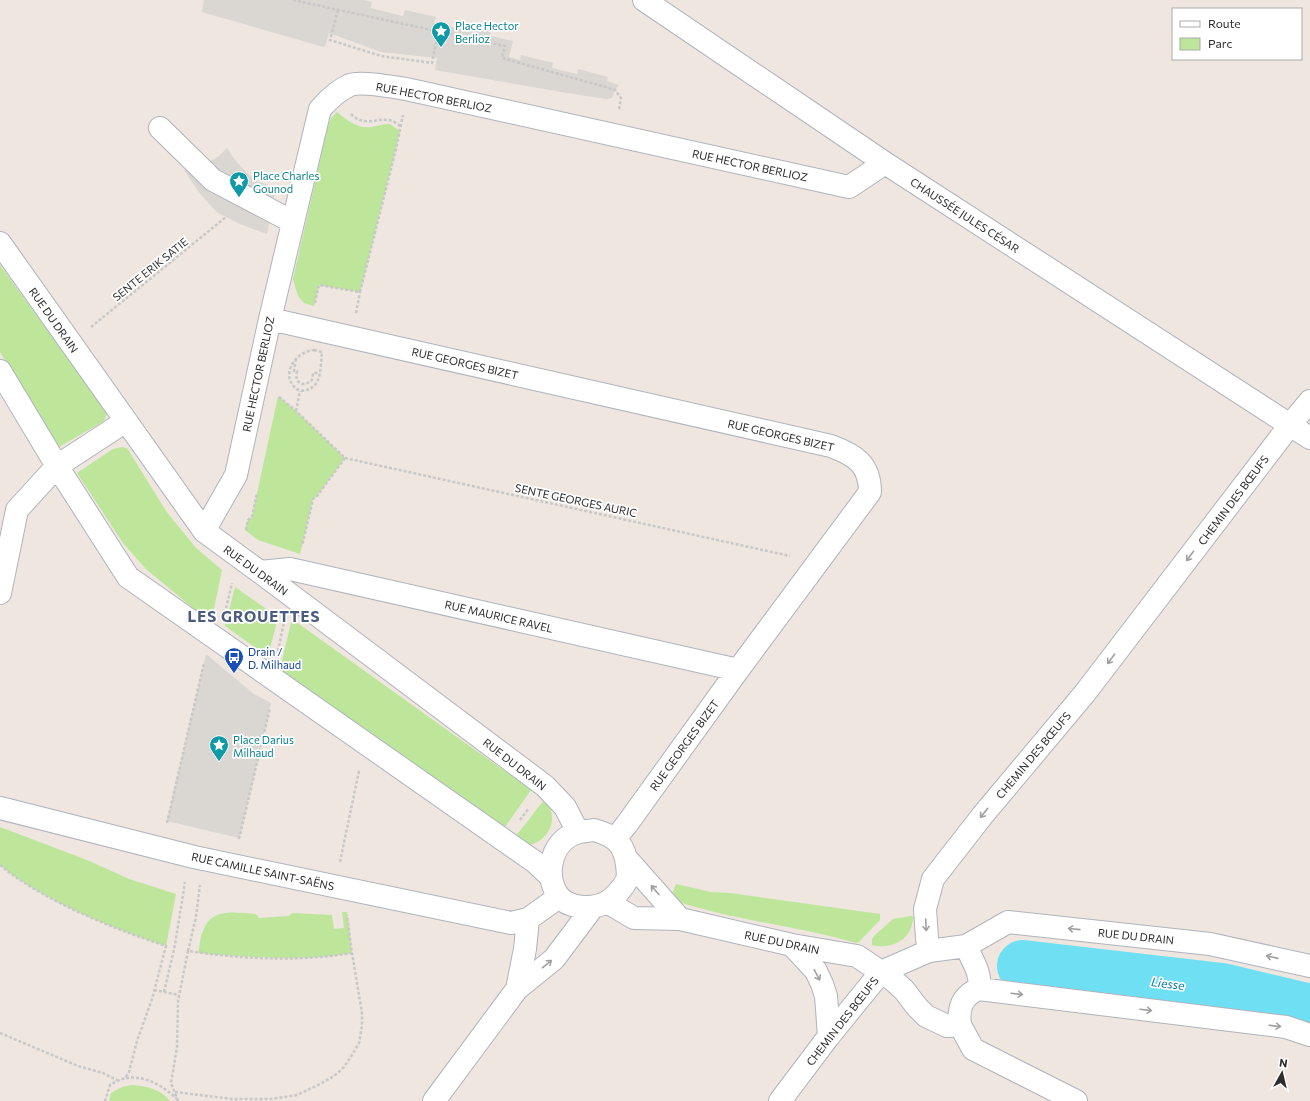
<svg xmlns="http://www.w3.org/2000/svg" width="1310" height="1101" font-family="Commissioner,sans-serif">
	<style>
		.green { fill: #bde69a }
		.plaza { fill: #dad6d2 }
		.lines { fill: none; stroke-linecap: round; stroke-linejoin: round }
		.river { stroke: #6fe0f3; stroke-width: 52 }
		.street-casing { stroke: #afb3bd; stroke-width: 24 }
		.secondary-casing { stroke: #afb3bd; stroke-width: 24 }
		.path { stroke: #c8c8c8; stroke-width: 2.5; stroke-dasharray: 3 2; stroke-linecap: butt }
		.street { stroke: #fff; stroke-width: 22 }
		.secondary { stroke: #fff; stroke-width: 22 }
		.oneway { stroke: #a0a0a0 }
		.labels { text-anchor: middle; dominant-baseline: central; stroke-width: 3.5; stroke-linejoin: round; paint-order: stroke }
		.culture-label { font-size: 11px; fill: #0d838f; stroke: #fff; text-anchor: start }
		.street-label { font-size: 11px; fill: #2d2d2d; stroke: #fff }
		.transit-label { font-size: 11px; fill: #164399; stroke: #fff; text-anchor: start }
		.water-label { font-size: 12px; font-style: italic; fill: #097c9e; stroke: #fff }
		.district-label { font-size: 15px; font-weight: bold; letter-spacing: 1px; fill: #4b5a80; stroke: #fff }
	</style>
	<rect width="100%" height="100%" fill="#eee6df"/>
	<!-- green -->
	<path class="green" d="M 337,112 C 347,120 357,129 371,127 C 378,126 383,124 390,124 L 400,131 L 360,292 L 319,285 L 314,306 L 304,303 L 298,296 L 293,279 L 328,126 L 331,118 Z
		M 0,265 L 107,413 L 104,421 L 59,447 L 0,352 Z
		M 278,396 L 296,411 L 345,458 L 317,496 L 313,499 L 300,554 L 258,540 L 245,530 L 248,520 L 252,517 Z
		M 122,447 L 127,448 L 166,511 L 196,548 L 222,570 L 211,623 L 146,569 L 123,543 L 77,473 L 113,449 Z
		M 235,587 L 278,617 L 268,657 L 225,626 Z
		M 292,619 L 531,790 L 500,834 L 279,672 Z
		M 544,800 C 561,816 549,842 528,845 C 523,846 517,843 512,841 Z
		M 0,827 L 87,860 L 129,879 L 176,894 L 166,946 C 115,929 62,908 17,878 C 11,874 6,870 0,865 Z
		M 676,884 L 711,892 L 730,893 L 880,914 L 880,920 L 859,942 L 856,943 C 799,926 739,921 682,903 L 676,900 L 673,892 Z
		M 342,912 L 347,912 L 352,953 C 301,962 250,957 198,953 C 200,945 200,937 203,931 C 212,907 235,913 256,914 L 259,918 L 289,916 L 292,913 L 332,915 L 334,929 L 344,928 Z
		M 911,916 L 914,917 C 912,922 912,928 909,932 C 902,944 885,949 872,945 L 872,939 L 875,935 L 893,919 Z
		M 132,1085 C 146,1086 161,1089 170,1101 L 109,1101 L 111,1093 L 122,1087 Z"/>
	<!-- plaza -->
	<path class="plaza" d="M 204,0 L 363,0 L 372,2 L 371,8 L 403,16 L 405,10 L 436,17 L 434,23 L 448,26 L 460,29 L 462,24 L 491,30 L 490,36 L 513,41 L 509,57 L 520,60 L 521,55 L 553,63 L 552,68 L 564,71 L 577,74 L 578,69 L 608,77 L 607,81 L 619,85 L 615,90 L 612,98 L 606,99 L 561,92 L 435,70 L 437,58 L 381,52 L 329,33 L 325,47 L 320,46 L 202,12 Z
		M 227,148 L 235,160 L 249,175 L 257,181 L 276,188 L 267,234 L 240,224 L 218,213 L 209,204 L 198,191 L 184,170 L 206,163 L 218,157 Z
		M 206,654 L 254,694 L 271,703 L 239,838 L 167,821 Z"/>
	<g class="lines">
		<!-- river -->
		<path class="river" d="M 1023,966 L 1222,989 L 1310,1010"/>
		<defs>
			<path id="street" d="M 644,0 L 885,163 L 1290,425
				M 160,128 L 213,180 L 293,222
				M 0,243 L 204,531 L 260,572 L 545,786 L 565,807 L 578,832
				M 270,319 L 831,446 C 855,455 870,464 870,492 L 738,670 L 627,824 L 615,839
				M 0,371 L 57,466 L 128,577 L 535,862 L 551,877
				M 204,531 L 236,475 L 270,319 L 320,109 C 329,99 338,90 350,85 C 361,81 393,87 406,89 L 849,187 L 885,163
				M 260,572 L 290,569 L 738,670
				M 0,593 L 17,510 L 57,466 L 126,421
				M 0,808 L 194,857 L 511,923 L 528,919 L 559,897
				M 594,830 C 611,835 622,840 626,859 C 627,865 629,873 627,880 C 623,888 614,898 607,902 C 592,910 567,909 557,894 C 544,872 552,839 579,832 C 584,831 589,831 594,830 Z
				M 626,858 L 680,919
				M 607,902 L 634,918 L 680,919 L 792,945 L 857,956 L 893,980 L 904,990 L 917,1007 L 926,1016 L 947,1026 L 960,1025 C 958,1009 961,996 979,989 C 982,974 972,960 966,946 L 929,951
				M 792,945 L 816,971 L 822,984 L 826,996 L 829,1036
				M 966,946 L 1008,922 L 1210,944 L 1310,966
				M 517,989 L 554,959 L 593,907
				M 979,989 L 1286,1027 L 1310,1035
				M 960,1025 L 973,1049 L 1076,1101
				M 434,1101 L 517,989 L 525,949 L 528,919"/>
			<path id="secondary" d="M 1290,425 L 1310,438
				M 780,1101 L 829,1036 L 881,972 L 929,951 L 927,938 L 925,909 L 933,879 L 982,816 L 1085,693 L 1290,425 L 1310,401"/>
		</defs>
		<!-- street casing -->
		<use href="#street" class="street-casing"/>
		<!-- secondary casing -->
		<use href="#secondary" class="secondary-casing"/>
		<!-- path -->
		<path class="path" d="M 293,0 L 505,46 L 502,58 L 602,86 L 615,90 L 621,98 L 619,110
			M 338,10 L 330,40 L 381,56 L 432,63 L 438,32
			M 351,114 C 370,132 382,109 401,127
			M 315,303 L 319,285 L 360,292 L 396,149 L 403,115
			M 356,313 L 360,292
			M 91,327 L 226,217
			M 314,350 L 322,352 C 320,369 323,390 300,391 C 278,379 293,352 314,350 Z
			M 296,359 L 294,371 L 297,371 C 294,383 303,388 312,380 L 313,373 L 319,373
			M 279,397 L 296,411 L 345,458 L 317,496 L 313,499 L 302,546
			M 296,411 L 300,391
			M 345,458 L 790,556
			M 246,530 L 248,520 L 252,517 L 257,493
			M 225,613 L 232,583
			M 278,651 L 284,622
			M 520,820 L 529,808
			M 167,823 L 204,663
			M 239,839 L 270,708
			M 340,862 L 359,771
			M 0,865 C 6,870 11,874 17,878 C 62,908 115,929 166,946 L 152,999 L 137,1041 L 129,1072 L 125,1078 L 117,1081 L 110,1085 L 105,1101
			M 188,951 L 196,917 L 200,885
			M 154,990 L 179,995
			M 164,992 L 175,945 L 185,882
			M 0,1033 L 78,1066 L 103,1073 L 117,1080
			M 126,1078 C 146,1075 163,1086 177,1099
			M 175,1092 L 232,1099 L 271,1099 L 297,1095 L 320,1084 L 334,1076 L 344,1067 L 352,1055 L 359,1043 L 362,1026 L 362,1013 L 352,953
			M 178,1101 L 171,1083 L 177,1047 L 178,1001 L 188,951 C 242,959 298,962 352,953 L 347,915"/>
		<!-- street -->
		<use href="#street" class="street"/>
		<!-- secondary -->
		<use href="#secondary" class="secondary"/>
	</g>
	<!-- one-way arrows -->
	<defs><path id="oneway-shaft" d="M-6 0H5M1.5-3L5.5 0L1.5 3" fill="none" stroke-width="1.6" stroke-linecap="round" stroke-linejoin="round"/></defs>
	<g class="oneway">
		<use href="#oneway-shaft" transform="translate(1190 556) rotate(127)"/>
		<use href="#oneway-shaft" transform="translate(1111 659) rotate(127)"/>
		<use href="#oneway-shaft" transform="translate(984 813) rotate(129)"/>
		<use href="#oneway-shaft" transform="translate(655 890) rotate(-131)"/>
		<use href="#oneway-shaft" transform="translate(926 925) rotate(87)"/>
		<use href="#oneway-shaft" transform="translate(1074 929) rotate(-174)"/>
		<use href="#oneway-shaft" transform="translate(1272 957) rotate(-167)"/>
		<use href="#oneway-shaft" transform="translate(547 964) rotate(-39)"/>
		<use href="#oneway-shaft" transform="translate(817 975) rotate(62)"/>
		<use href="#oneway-shaft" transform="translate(1017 994) rotate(7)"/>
		<use href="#oneway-shaft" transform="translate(1146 1010) rotate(7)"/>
		<use href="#oneway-shaft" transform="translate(1275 1026) rotate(7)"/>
	</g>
	<!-- icons -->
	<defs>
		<symbol id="sight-pin" viewBox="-11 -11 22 30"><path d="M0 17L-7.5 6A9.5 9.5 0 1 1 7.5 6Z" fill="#0f9aa8" stroke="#fff"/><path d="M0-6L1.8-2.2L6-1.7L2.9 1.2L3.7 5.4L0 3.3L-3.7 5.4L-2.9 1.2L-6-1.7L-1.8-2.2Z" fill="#fff"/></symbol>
		<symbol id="bus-pin" viewBox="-11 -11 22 30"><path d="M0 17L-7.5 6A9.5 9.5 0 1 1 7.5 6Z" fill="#1a4fb4" stroke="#fff"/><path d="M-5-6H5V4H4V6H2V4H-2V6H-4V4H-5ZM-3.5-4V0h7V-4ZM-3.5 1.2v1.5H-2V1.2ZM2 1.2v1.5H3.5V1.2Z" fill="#fff"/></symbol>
	</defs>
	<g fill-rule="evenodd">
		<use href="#sight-pin" x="430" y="20" width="22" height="30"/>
		<use href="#sight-pin" x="228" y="170" width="22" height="30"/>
		<use href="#bus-pin" x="223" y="646" width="22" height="30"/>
		<use href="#sight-pin" x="208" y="734" width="22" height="30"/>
	</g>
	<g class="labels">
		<!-- culture labels -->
		<g class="culture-label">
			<text x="455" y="25">Place Hector<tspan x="455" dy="13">Berlioz</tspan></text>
			<text x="253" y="175">Place Charles<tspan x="253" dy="13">Gounod</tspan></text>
			<text x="233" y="739">Place Darius<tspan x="233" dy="13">Milhaud</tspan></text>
		</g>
		<!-- street labels -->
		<g class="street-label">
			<text transform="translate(434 97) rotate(11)">RUE HECTOR BERLIOZ</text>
			<text transform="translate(750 165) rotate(12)">RUE HECTOR BERLIOZ</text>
			<text transform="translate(965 215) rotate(33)">CHAUSSÉE JULES CÉSAR</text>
			<text transform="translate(150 269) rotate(-39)">SENTE ERIK SATIE</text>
			<text transform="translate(54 320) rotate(55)">RUE DU DRAIN</text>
			<text transform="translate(465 363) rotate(13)">RUE GEORGES BIZET</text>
			<text transform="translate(258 374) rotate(-78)">RUE HECTOR BERLIOZ</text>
			<text transform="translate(781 435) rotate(13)">RUE GEORGES BIZET</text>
			<text transform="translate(576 500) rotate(12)">SENTE GEORGES AURIC</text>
			<text transform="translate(1233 500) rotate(-53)">CHEMIN DES BŒUFS</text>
			<text transform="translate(256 570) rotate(36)">RUE DU DRAIN</text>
			<text transform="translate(499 616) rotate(13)">RUE MAURICE RAVEL</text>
			<text transform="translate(684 745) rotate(-54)">RUE GEORGES BIZET</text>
			<text transform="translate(1033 755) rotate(-50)">CHEMIN DES BŒUFS</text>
			<text transform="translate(515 764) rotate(38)">RUE DU DRAIN</text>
			<text transform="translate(263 871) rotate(12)">RUE CAMILLE SAINT-SAËNS</text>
			<text transform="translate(1136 936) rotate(6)">RUE DU DRAIN</text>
			<text transform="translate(782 942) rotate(12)">RUE DU DRAIN</text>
			<text transform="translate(842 1021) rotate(-52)">CHEMIN DES BŒUFS</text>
		</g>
		<!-- transit labels -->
		<g class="transit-label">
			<text x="248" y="651">Drain /<tspan x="248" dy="13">D. Milhaud</tspan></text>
		</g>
		<!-- water labels -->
		<g class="water-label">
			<text transform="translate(1168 983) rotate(7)">Liesse</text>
		</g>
		<!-- district labels -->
		<g class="district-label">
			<text x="254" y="616">LES GROUETTES</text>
		</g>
	</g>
	<!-- legend -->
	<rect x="1172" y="8" width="130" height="52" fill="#ffffff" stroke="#ababab"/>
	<rect x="1180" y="21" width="20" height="6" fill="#ffffff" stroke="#ababab"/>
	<text x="1208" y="28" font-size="12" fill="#2d2d2d">Route</text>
	<rect x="1180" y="38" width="20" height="12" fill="#bde69a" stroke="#ababab"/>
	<text x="1208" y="48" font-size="12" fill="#2d2d2d">Parc</text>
	<!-- north arrow -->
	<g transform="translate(1282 1073) rotate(8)" stroke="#ffffff" stroke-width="3" paint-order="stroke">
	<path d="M0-3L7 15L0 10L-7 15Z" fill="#2d2d2d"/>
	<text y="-6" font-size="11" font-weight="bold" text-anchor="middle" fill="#2d2d2d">N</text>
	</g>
</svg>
